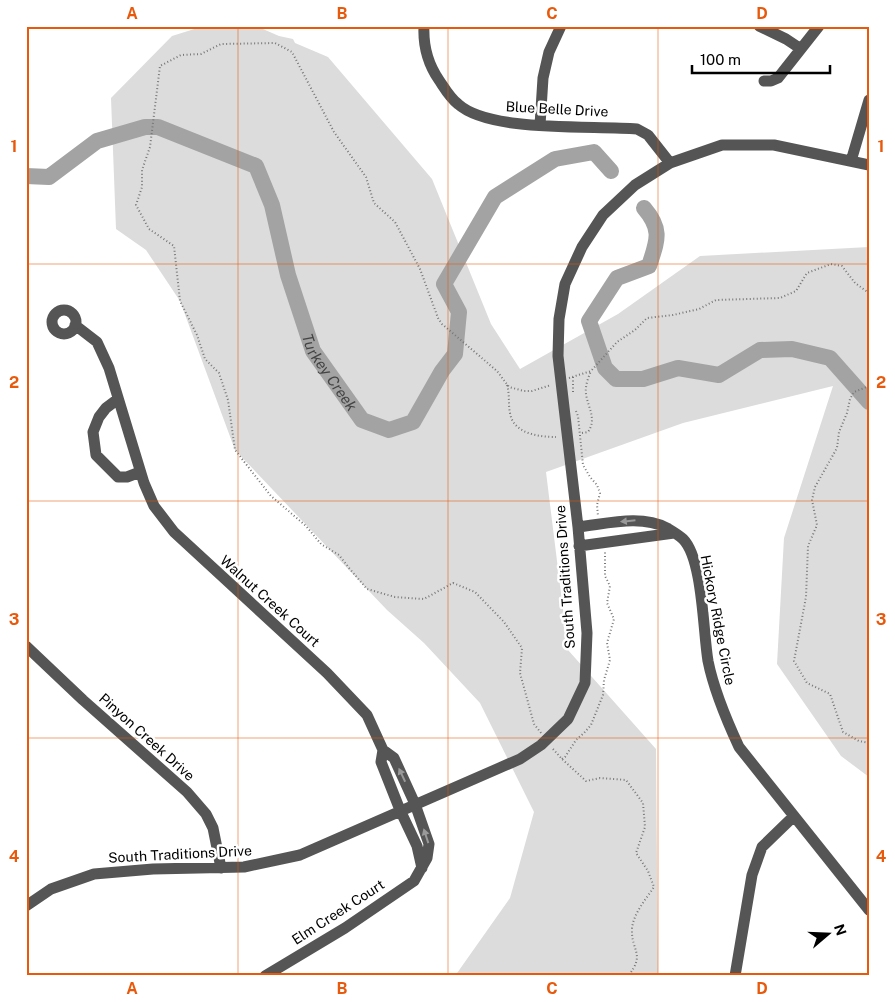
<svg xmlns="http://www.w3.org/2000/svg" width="895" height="1002" font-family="'Public Sans',sans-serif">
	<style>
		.green { fill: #dcdcdc }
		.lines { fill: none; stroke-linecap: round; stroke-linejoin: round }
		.river { stroke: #a3a3a3; stroke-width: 16 }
		.path { stroke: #777; stroke-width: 2; stroke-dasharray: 1 2.5; stroke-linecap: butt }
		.minor { stroke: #555; stroke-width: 11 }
		.oneway { fill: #999 }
		.grid { fill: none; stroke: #e8590c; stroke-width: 1; stroke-opacity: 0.55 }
		.labels { text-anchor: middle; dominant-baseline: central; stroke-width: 5; stroke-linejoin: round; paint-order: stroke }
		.street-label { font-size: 14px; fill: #000; stroke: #fff }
		.water-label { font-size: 15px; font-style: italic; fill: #444; stroke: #fff }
		.neatline { fill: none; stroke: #e8590c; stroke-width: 2 }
		.grid-label { font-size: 16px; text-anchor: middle; font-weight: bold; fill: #e8590c }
	</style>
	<rect width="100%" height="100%" fill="#fff"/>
	<!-- green -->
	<path class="green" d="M 204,26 L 256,26 L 279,36 L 293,39 L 295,43 L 328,57 L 432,179 L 491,324 L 520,369 L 618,314 L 700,256 L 869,247 L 869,777 L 841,756 L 777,664 L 784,538 L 833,386 L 683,423 L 546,472 L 568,650 L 656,749 L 658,976 L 455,976 L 510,898 L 534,812 L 480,703 L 424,643 L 387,610 L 235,450 L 180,301 L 146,250 L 116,229 L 111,98 L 172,36 Z"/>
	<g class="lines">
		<!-- river -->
		<g class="river">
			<path id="s1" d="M 26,176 L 49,177 L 97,141 L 145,127 L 158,127 L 256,166 L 272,205 L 288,275 L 313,351 L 362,420 L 389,430 L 413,422 L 442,371 L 455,354 L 459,312 L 444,284 L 495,197 L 555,159 L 594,152 L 611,171"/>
			<path d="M 644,208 C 663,230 657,241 649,266 L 617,278 L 589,321 L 605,368 L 616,379 L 643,379 L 678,368 L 719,375 L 760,350 L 792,349 L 830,358 L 869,402"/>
		</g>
		<!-- path -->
		<path class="path" d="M 573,377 L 573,392
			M 569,378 L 591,371 L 617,342 L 635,330 L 647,318 L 673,315 L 699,309 L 716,300 L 780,298 L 796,291 L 807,273 L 831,264 L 842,266 L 855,283 L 869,293
			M 507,385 C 510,395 508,404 510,413 C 513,434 540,437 556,437
			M 869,386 L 854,392 L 850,399 L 847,413 L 839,432 L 837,448 L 815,487 L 812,500 L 817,525 L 808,546 L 806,597 L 794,661 L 807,683 L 830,694 L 843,732 L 859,741 L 869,743
			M 576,411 L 578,416 L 583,465 L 590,477 L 597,485 L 600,493 L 597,505 L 598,516
			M 582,433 L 588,432 C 597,419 588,408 586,394 C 585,386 588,378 591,371
			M 541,733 L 534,724 L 520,673 L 522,648 L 504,622 L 475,592 L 453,583 L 424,599 L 395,597 L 367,589 L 349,568 L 339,555 L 321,544 L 306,526 L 271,496 L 235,450 L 228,400 L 219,373 L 205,359 L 197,335 L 180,301 L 174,246 L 149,229 L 136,205 L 142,187 L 142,170 L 150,147 L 160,66 L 181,55 L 201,54 L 221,44 L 275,43 L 292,52 L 334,132 L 366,177 L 374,203 L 395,222 L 420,269 L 438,318 L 442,324 L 497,371 L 509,387 L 524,391 L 532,391 L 551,385
			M 553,749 L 562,759 L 586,781 L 600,778 L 626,780 L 643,803 L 645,827 L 636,853 L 648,871 L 654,887 C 646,899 633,914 632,929 C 631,951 646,954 628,976
			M 562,759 L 565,757 L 576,740 L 584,733 L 591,725 L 603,695 L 604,680 L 610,660 L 607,643 L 614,619 L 607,603 L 610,586 L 605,576 L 605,552"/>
		<!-- minor -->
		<path class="minor" d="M 424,26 C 423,46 428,64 439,80 C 445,89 450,98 458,104 C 490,133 593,125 637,129 L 648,135 L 670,163
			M 759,26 L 786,39 L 801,49
			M 764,81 L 771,81 L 778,78 L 819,26
			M 540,125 L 543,78 L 549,52 L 561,26
			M 851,161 L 869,100
			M52 322a12 12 0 1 1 24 0a12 12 0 1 1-24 0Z
			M 75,325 L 97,342 L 109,368 L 144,483 L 154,506 L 174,532 L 327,673 L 367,715 L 383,750 L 394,758 L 415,804 L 429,844 L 427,858 L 414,881 L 345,928 L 265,976
			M 118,399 L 106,408 L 99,417 L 93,432 L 96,455 L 118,477 L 127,477 L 140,472
			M 578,527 C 606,524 641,514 667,528 C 672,531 679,535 683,539 C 703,559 703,632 708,661 C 714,691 726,719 739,747 L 869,910
			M 579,546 L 674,533
			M 26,646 L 83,700 L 187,792 L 206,814 L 213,828 L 221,868
			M 383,750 L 381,762 L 400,810 L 417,846 L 422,868
			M 26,906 L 51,889 L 94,874 L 153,869 L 244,867 L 300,855 L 520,759 L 541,745 L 568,719 L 585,683 L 587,633 L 578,527 L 558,356 L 559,319 L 565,284 L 582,247 L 603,215 L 635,185 L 670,163 L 722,145 L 774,145 L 869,165
			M 735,976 L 752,875 L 762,847 L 794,816"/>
	</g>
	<!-- one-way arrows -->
	<defs><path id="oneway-solid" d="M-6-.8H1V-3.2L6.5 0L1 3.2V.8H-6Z" transform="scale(1.25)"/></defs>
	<g class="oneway">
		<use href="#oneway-solid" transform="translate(628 521) rotate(174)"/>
		<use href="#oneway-solid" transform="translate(402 775) rotate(-115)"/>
		<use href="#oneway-solid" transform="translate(426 836) rotate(-108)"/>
	</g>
	<!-- grid -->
	<path class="grid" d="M 238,26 L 238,976M 448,26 L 448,976M 658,26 L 658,976M 26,264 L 869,264M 26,501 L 869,501M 26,738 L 869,738"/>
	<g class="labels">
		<!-- street labels -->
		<g class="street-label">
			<text transform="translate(557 109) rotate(3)">Blue Belle Drive</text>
			<text transform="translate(565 577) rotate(-94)">South Traditions Drive</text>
			<text transform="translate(270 601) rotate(42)">Walnut Creek Court</text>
			<text transform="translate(718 620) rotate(79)">Hickory Ridge Circle</text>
			<text transform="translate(147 737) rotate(42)">Pinyon Creek Drive</text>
			<text transform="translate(180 854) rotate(-3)">South Traditions Drive</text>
			<text transform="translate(338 912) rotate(-33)">Elm Creek Court</text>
		</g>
		<!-- water labels -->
		<g class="water-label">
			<text stroke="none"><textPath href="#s1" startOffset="472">Turkey Creek</textPath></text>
		</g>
	</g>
	<!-- border -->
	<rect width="895" height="1002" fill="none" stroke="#ffffff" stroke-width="55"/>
	<!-- north arrow -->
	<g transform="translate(828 934) rotate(71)" stroke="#ffffff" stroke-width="4" paint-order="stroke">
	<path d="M0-4L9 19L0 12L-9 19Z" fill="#000000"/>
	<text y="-8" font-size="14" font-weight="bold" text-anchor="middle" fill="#000000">N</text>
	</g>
	<!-- scale -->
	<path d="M692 65v8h138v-8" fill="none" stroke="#000000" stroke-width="2.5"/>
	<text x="700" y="65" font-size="15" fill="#000000" stroke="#ffffff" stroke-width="4" paint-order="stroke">100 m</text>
	<rect x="28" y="28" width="840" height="946" class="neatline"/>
	<g class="grid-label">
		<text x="132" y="19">A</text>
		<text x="342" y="19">B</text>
		<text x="552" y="19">C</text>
		<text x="762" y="19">D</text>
		<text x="14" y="152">1</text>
		<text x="881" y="152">1</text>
		<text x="14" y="388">2</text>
		<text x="881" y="388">2</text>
		<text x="14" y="625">3</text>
		<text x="881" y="625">3</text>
		<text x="14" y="862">4</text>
		<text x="881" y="862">4</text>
		<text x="132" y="994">A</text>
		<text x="342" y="994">B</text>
		<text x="552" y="994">C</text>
		<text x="762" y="994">D</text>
	</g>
</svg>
